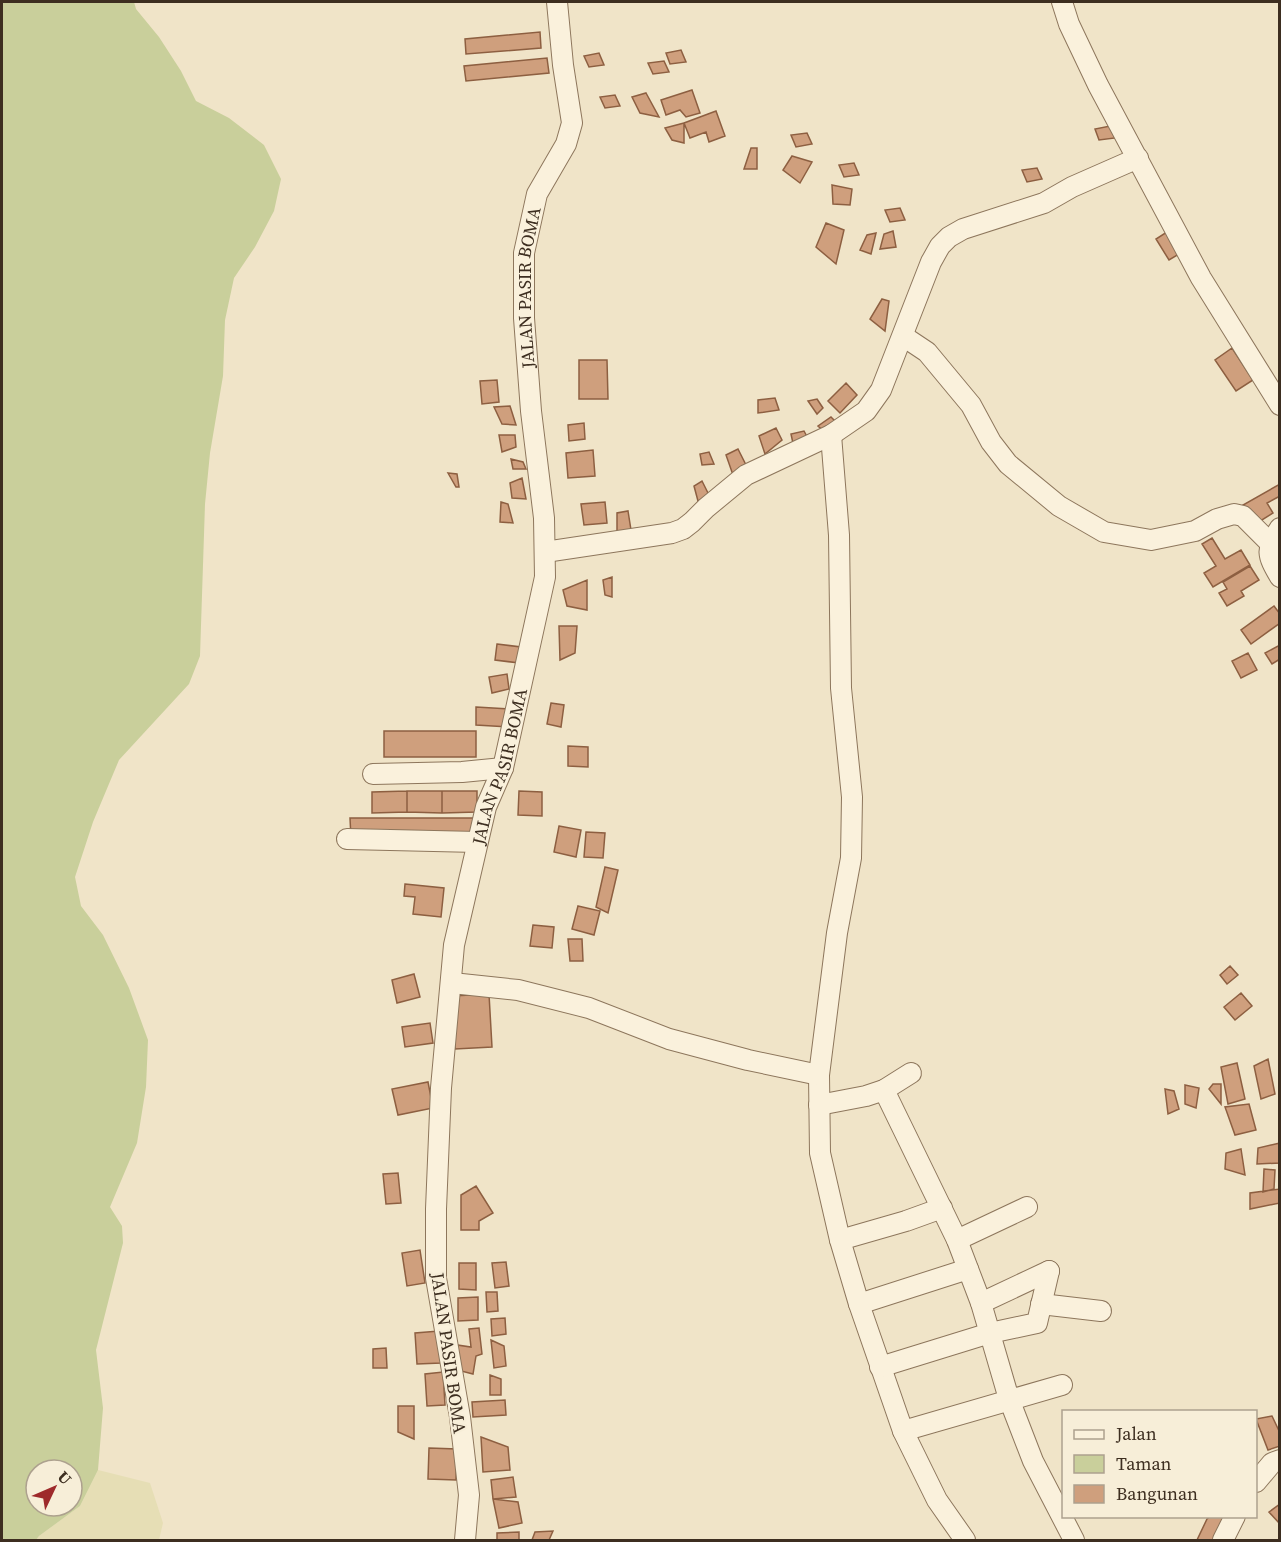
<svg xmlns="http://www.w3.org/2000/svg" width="1281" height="1542" font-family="'Source Serif 4',serif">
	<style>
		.farmland { fill: #e6deb5 }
		.green { fill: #c9cf9b; fill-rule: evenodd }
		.building { fill: #cf9f7d; stroke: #8d5f41; stroke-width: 1.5 }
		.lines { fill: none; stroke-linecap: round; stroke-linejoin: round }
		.minor-casing { stroke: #8d765c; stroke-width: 22 }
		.minor { stroke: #faf1dc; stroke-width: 20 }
		.labels { text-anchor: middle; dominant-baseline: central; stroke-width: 4.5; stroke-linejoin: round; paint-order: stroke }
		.street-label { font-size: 18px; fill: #3d2e20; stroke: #f7eed8 }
	</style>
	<rect width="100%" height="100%" fill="#f0e4c8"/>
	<!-- farmland -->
	<path class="farmland" d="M 98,1470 L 150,1483 L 163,1523 L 159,1540 L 36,1540 L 39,1536 L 80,1506 Z"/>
	<!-- green -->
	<path class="green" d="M 2,2 L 134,2 L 136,9 L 159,37 L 181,71 L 196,101 L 229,118 L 264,145 L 281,179 L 274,211 L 255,247 L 234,278 L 225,320 L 223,376 L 210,453 L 205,504 L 200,656 L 189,684 L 119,760 L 93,822 L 75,877 L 81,906 L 103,935 L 129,988 L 148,1040 L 146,1087 L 137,1143 L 110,1207 L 122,1226 L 123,1243 L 96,1350 L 103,1408 L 98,1470 L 80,1506 L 39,1536 L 36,1540 L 2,1540 ZM 36,1470 L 72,1470 L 72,1506 L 36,1506 Z"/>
	<!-- building -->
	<path class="building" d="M 540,32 L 541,48 L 466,54 L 465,39 Z
		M 681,50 L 686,62 L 670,64 L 666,53 Z
		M 599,53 L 604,65 L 589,67 L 584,56 Z
		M 547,58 L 549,73 L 466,81 L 464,66 Z
		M 664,61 L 669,72 L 653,74 L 648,63 Z
		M 692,90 L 700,113 L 686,117 L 680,110 L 666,115 L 661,100 Z
		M 646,93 L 659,117 L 640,113 L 632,97 Z
		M 615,95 L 620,106 L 605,108 L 600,97 Z
		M 716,111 L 725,136 L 709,142 L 706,132 L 690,138 L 684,123 Z
		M 684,123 L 684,143 L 672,140 L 665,128 Z
		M 1110,126 L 1115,138 L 1099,140 L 1095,129 Z
		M 807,133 L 812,144 L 796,147 L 791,135 Z
		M 751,148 L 757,148 L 757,169 L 744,169 Z
		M 792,156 L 812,162 L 800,183 L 783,170 Z
		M 854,163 L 859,175 L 844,177 L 839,165 Z
		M 1037,168 L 1042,179 L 1027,182 L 1022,170 Z
		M 832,185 L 852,189 L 850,205 L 833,204 Z
		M 900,208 L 905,220 L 890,222 L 885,210 Z
		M 826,223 L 844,230 L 836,264 L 816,247 Z
		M 1170,230 L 1184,251 L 1169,260 L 1156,239 Z
		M 893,231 L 896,247 L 880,249 L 884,234 Z
		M 876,233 L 871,254 L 860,250 L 867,235 Z
		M 882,299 L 889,301 L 885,331 L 870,319 Z
		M 1232,348 L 1253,380 L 1236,391 L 1215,360 Z
		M 579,360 L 607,360 L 608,399 L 579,399 Z
		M 497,380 L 499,402 L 482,404 L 480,381 Z
		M 846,383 L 857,395 L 840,413 L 828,401 Z
		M 775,398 L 779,410 L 758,413 L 758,400 Z
		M 817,399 L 823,408 L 817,414 L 808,401 Z
		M 510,406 L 516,425 L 502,424 L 494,407 Z
		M 831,417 L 839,425 L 826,433 L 818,426 Z
		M 584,423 L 585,439 L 569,441 L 568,425 Z
		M 776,428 L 782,440 L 765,454 L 759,436 Z
		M 804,431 L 810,442 L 794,448 L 791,434 Z
		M 499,435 L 515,435 L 516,447 L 502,452 Z
		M 738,449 L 747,467 L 733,475 L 726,455 Z
		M 593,450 L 595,476 L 568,478 L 566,453 Z
		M 709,452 L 714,464 L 702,465 L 700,454 Z
		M 511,459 L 523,462 L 526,469 L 513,469 Z
		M 448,473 L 457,474 L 459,487 L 456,487 Z
		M 522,478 L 526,499 L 512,498 L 510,483 Z
		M 702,481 L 710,497 L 698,501 L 694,486 Z
		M 1280,484 L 1280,496 L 1267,503 L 1273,513 L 1254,525 L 1243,505 Z
		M 501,502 L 508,504 L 513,523 L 500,522 Z
		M 605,502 L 607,523 L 584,525 L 581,504 Z
		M 628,511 L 631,530 L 617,534 L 617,513 Z
		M 1212,538 L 1225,559 L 1241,550 L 1250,565 L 1213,587 L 1204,573 L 1216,566 L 1202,544 Z
		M 1250,566 L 1259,580 L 1241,591 L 1244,596 L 1227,606 L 1219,593 L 1227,589 L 1223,582 Z
		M 612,577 L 612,597 L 605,595 L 603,580 Z
		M 587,580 L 587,610 L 567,606 L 563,590 Z
		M 1274,606 L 1280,614 L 1280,623 L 1251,644 L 1241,630 Z
		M 559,626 L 577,626 L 575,653 L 560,660 Z
		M 497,644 L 521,647 L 519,663 L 495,660 Z
		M 1280,645 L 1280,659 L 1272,664 L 1265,653 Z
		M 1248,653 L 1257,670 L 1241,678 L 1232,661 Z
		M 507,674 L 509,689 L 492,693 L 489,677 Z
		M 551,703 L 564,705 L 561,727 L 547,724 Z
		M 476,707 L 510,709 L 509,727 L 476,725 Z
		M 384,731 L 476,731 L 476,757 L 384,757 Z
		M 568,746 L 588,747 L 588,767 L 568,766 Z
		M 407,791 L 442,791 L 442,813 L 407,812 Z
		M 407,791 L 407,812 L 372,813 L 372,792 Z
		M 442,791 L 477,791 L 477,812 L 442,813 Z
		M 519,791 L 542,792 L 542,816 L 518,815 Z
		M 350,818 L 474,818 L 474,838 L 351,838 Z
		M 559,826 L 581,830 L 576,857 L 554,852 Z
		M 586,832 L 605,833 L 603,858 L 584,857 Z
		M 605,867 L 618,870 L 608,913 L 596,907 Z
		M 405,884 L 444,888 L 441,917 L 413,914 L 415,897 L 404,896 Z
		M 578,906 L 600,911 L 594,935 L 572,929 Z
		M 533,925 L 554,927 L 552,948 L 530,946 Z
		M 568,939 L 582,939 L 583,961 L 570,961 Z
		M 1230,966 L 1238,975 L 1227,984 L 1220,975 Z
		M 414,974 L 420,997 L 397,1003 L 392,980 Z
		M 1241,993 L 1252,1006 L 1235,1020 L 1224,1007 Z
		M 489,994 L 492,1047 L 455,1049 L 452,996 Z
		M 430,1023 L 433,1043 L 405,1047 L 402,1027 Z
		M 1268,1059 L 1275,1094 L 1261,1099 L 1254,1066 Z
		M 1237,1063 L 1245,1099 L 1228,1104 L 1221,1067 Z
		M 428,1082 L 433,1108 L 398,1115 L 392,1089 Z
		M 1213,1084 L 1221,1084 L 1221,1104 L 1209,1089 Z
		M 1185,1085 L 1199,1088 L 1196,1108 L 1185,1104 Z
		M 1165,1089 L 1174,1091 L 1179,1109 L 1168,1114 Z
		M 1249,1104 L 1256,1130 L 1235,1135 L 1225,1107 Z
		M 1280,1143 L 1280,1163 L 1257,1164 L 1258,1148 Z
		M 1241,1149 L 1245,1175 L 1225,1169 L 1226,1153 Z
		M 1264,1169 L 1275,1170 L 1274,1189 L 1263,1192 Z
		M 398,1173 L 401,1203 L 386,1204 L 383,1174 Z
		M 476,1186 L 493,1213 L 479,1221 L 479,1230 L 461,1230 L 461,1195 Z
		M 1280,1189 L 1280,1203 L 1250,1209 L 1250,1193 Z
		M 420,1250 L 425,1283 L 407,1286 L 402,1253 Z
		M 506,1262 L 509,1286 L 495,1288 L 492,1263 Z
		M 459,1263 L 476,1263 L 476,1290 L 459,1289 Z
		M 486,1292 L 497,1292 L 498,1311 L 487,1312 Z
		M 478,1297 L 478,1320 L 458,1321 L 458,1298 Z
		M 505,1318 L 506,1334 L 492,1336 L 491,1319 Z
		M 479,1328 L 482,1354 L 476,1356 L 473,1374 L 461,1371 L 457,1345 L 471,1347 L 469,1329 Z
		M 439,1331 L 441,1363 L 417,1364 L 415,1333 Z
		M 491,1340 L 504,1346 L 506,1366 L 494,1368 Z
		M 386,1348 L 387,1368 L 373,1368 L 373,1349 Z
		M 443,1372 L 445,1405 L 427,1406 L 425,1374 Z
		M 490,1375 L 501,1379 L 501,1395 L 490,1395 Z
		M 505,1400 L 506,1415 L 473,1417 L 472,1402 Z
		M 398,1406 L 414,1406 L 414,1439 L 398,1432 Z
		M 1272,1416 L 1280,1433 L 1280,1446 L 1268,1450 L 1256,1419 Z
		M 481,1437 L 508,1447 L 510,1470 L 483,1472 Z
		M 429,1448 L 457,1449 L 456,1480 L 428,1479 Z
		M 513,1477 L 516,1497 L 493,1499 L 491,1480 Z
		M 493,1499 L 518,1502 L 522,1523 L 499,1528 Z
		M 1280,1504 L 1280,1524 L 1269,1512 Z
		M 1211,1516 L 1226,1516 L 1217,1540 L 1197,1540 L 1207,1519 Z
		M 553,1531 L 549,1540 L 532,1540 L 535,1532 Z
		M 519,1532 L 519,1540 L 497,1540 L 497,1533 Z"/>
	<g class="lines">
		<defs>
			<g id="minor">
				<path d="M 1062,2 L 1069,24 L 1098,85 L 1201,278 L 1280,405"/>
				<path d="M 903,336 L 927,352 L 971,405 L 991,442 L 1008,464 L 1059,506 L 1104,532 L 1151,540 L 1195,531 L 1217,519 L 1234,514 L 1243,516 L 1270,543"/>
				<path d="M 831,435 L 839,535 L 841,688 L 852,797 L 851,858 L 837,933 L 819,1075 L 820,1153 L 840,1240 L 859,1304 L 903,1431 L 937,1500 L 965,1540"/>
				<path d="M 1280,528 C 1265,549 1267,555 1280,577"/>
				<path d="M 545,552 L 672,533 L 683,529 L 692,522 L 706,508 L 746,475 L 831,435 L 866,411 L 881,390 L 931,262 L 940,246 L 949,237 L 963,229 L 1044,203 L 1072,187 L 1138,158"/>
				<path d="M 373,774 L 462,772 L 503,768"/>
				<path d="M 347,839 L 477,842"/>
				<path d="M 452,983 L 518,990 L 589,1008 L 669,1039 L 748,1060 L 819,1075"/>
				<path d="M 884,1090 L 957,1240 L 981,1303 L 1009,1399 L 1033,1461 L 1074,1540"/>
				<path d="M 819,1105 L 866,1096 L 884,1090 L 911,1073"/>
				<path d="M 840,1240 L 906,1221 L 942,1208"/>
				<path d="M 957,1240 L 1027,1207"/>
				<path d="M 981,1303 L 1049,1271"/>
				<path d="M 859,1304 L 968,1269"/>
				<path d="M 1041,1304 L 1101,1311"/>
				<path d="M 880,1367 L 990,1333 L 1037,1323 L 1049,1271"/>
				<path d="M 903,1431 L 1062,1385"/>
				<path d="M 1256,1482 L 1272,1463 L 1280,1460"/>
				<path id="s1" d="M 465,1540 L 469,1495 L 460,1417 L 436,1278 L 436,1209 L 441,1088 L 454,945 L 486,807 L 503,768 L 545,577 L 544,518 L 531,411 L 524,318 L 524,253 L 537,194 L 566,144 L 572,123 L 563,65 L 557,2"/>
				<path d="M 1223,1540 L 1235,1516"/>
			</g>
		</defs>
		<!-- minor casing -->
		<use href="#minor" class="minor-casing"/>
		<!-- minor -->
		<use href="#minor" class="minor"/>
	</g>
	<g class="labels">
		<!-- street labels -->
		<g class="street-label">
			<text stroke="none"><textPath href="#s1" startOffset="1269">JALAN PASIR BOMA</textPath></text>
			<text stroke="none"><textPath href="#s1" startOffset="783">JALAN PASIR BOMA</textPath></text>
			<text transform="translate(449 1353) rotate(82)">JALAN PASIR BOMA</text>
		</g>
	</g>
	<!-- border -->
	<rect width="1281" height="1542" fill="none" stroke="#3d2e20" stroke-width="6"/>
	<!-- legend -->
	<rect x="1062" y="1410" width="195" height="108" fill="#f7eed8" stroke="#ada18e" stroke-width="1.5"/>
	<rect x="1074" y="1430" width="30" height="9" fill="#faf1dc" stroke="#ada18e" stroke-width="1.5"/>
	<text x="1116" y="1440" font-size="18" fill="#3d2e20">Jalan</text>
	<rect x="1074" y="1455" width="30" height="18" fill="#c9cf9b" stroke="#ada18e" stroke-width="1.5"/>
	<text x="1116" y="1470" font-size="18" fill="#3d2e20">Taman</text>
	<rect x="1074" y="1485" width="30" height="18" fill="#cf9f7d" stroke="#ada18e" stroke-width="1.5"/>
	<text x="1116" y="1500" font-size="18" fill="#3d2e20">Bangunan</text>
	<!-- north arrow -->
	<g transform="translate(54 1488) rotate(46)"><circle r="28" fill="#f7eed8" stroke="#ada18e" stroke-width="1.5"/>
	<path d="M0-4.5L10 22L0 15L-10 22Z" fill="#9e2a2b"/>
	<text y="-9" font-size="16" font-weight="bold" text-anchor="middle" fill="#3d2e20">U</text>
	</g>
</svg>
